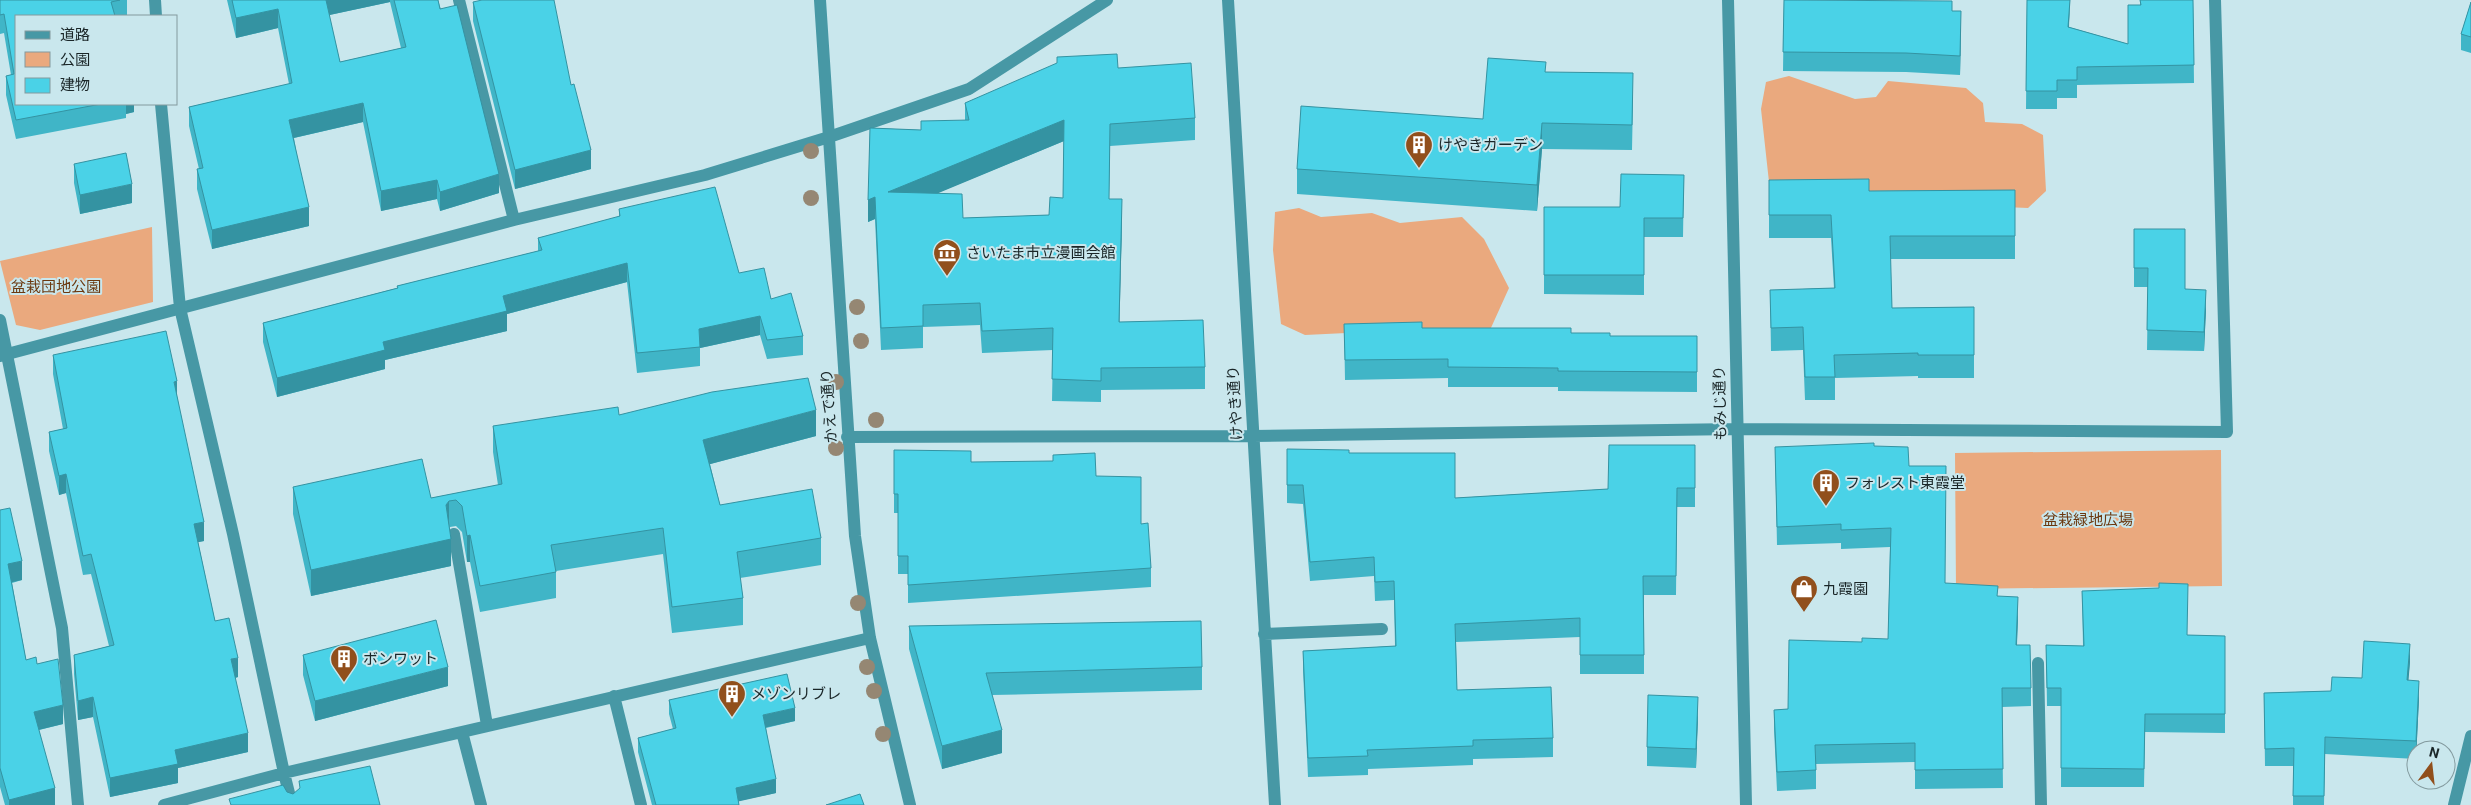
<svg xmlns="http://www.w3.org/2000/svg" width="2471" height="805" font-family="Roboto,'Noto Sans JP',sans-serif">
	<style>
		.green { fill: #eaa97e }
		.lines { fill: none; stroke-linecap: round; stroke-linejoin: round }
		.minor { stroke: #4798a5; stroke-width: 12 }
		.tree { fill: #958773 }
		.wall { fill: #40b5c7; fill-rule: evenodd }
		.shaded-wall { fill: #3493a2 }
		.building { fill: #4ad2e7; stroke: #3493a2; fill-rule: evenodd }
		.labels { text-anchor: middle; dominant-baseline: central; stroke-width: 4; stroke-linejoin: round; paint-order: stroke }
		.poi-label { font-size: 15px; fill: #1a2628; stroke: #c9e7ed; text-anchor: start }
		.park-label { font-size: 15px; fill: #6b380f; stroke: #c9e7ed }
		.street-label { font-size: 15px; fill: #1a2628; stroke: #c9e7ed }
	</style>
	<rect width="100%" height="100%" fill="#c9e7ed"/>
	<!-- green -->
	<path class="green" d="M 1789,76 L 1855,99 L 1876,97 L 1888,81 L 1966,88 L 1983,103 L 1985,122 L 2022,124 L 2043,135 L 2046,191 L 2028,208 L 1909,203 L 1793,193 L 1769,182 L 1761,109 L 1766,82 Z
		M 1299,208 L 1321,217 L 1372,213 L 1400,223 L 1462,217 L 1484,239 L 1509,288 L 1490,330 L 1429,329 L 1305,335 L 1281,324 L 1273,250 L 1275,212 Z
		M 152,227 L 153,302 L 40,330 L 16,325 L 0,261 Z
		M 2221,450 L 2222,586 L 1956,589 L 1955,453 Z"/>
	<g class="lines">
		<!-- minor -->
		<path class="minor" d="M 155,0 L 156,16
			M 459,0 L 514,220
			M 820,0 L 855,536 L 870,638 L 910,805
			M 1228,0 L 1275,805
			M 1728,0 L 1746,805
			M 161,104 L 180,308 L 233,534 L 284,773 L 870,638
			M 0,320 L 62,628 L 78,805
			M 0,356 L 514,220 L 705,175 L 829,137 L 969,89 L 1107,0
			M 847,437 L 1253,436 L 1737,429 L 2227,432 L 2215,0
			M 454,534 L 487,725
			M 1264,634 L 1382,629
			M 2038,663 L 2041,805
			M 614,696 L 641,805
			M 462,732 L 481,805
			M 164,805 L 284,773 L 292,805
			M 2454,805 L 2471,736"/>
	</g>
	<!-- trees -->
	<g class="tree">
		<circle cx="811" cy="151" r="8"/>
		<circle cx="811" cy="198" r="8"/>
		<circle cx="857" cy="307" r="8"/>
		<circle cx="861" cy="341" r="8"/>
		<circle cx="836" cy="382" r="8"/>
		<circle cx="876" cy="420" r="8"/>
		<circle cx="836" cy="448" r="8"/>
		<circle cx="858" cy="603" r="8"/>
		<circle cx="867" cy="667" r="8"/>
		<circle cx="874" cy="691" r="8"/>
		<circle cx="883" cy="734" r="8"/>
	</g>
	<!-- wall -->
	<path class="wall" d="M 0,0 L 127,0 L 127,16 L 16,16 L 16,104 L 134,104 L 134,112 L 126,114 L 126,118 L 16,139 L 6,95 L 6,76 L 11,75 L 4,33 L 0,34 Z
		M 227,0 L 438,0 L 499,193 L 440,211 L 437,199 L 381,211 L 363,122 L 294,138 L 309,226 L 212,249 L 197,189 L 197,169 L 199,169 L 189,126 L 189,107 L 289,84 L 278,28 L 236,38 ZM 390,2 L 401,48 L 340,62 L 329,15 Z
		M 1784,0 L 1952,11 L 1961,30 L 1960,75 L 1906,72 L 1783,71 Z
		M 2027,0 L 2070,0 L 2069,27 L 2128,44 L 2140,5 L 2140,0 L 2193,0 L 2194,83 L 2077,85 L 2077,98 L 2057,98 L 2057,109 L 2026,109 Z
		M 473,2 L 571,85 L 591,169 L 515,189 L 473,21 Z
		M 2471,2 L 2471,53 L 2461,50 L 2461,34 Z
		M 1118,68 L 1195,118 L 1195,140 L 1110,146 L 1109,199 L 1122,221 L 1119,322 L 1205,367 L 1205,389 L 1101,390 L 1101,402 L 1052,401 L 1053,350 L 982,353 L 980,325 L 923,327 L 923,348 L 881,350 L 875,219 L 868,222 L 870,128 L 921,130 L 965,120 L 965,103 ZM 1064,141 L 1063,198 L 1049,215 L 963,218 L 937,193 Z
		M 1546,72 L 1633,99 L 1632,150 L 1542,149 L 1537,211 L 1297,194 L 1297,169 L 1483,119 Z
		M 74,164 L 132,203 L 80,214 L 74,183 Z
		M 1684,175 L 1683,237 L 1644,237 L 1644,295 L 1544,294 L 1544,207 L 1620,207 Z
		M 1769,180 L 1869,191 L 2015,190 L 2015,259 L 1890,259 L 1892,308 L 1974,307 L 1974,378 L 1918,378 L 1918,376 L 1835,378 L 1835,400 L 1805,400 L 1803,350 L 1771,351 L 1770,290 L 1834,288 L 1831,238 L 1769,238 Z
		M 619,209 L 739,273 L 771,299 L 803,336 L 803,355 L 767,359 L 760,335 L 700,348 L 700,366 L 637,373 L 627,282 L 507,314 L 507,331 L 385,360 L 385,369 L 277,397 L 263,342 L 263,323 L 397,288 L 397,286 L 538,251 L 538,238 L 619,217 Z
		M 2134,229 L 2185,289 L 2206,309 L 2204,351 L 2147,350 L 2148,287 L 2134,287 Z
		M 1344,324 L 1422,328 L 1571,333 L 1610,336 L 1697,336 L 1697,392 L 1558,391 L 1558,387 L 1448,387 L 1448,378 L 1345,380 Z
		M 53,355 L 177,396 L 204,541 L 198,542 L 215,621 L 238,677 L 235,678 L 248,752 L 178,768 L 178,783 L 110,797 L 93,717 L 78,720 L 74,674 L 74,655 L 109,646 L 91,574 L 83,575 L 66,493 L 59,495 L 49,451 L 49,432 L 63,429 L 53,374 Z
		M 619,415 L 816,436 L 710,464 L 720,505 L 821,538 L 821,565 L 740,578 L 743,598 L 743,625 L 672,633 L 663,554 L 556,571 L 556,598 L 480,612 L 470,562 L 467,562 L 462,532 L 456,526 L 450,527 L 451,566 L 311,596 L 293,514 L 293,487 L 431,498 L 498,485 L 493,452 L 493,426 Z
		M 1695,445 L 1695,507 L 1677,507 L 1676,595 L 1644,595 L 1644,674 L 1580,674 L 1580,637 L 1456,642 L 1457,690 L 1553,738 L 1553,757 L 1473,759 L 1473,765 L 1368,769 L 1368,775 L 1308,777 L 1303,670 L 1303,651 L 1395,646 L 1394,600 L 1375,601 L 1374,576 L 1310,581 L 1303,504 L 1287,503 L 1287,449 L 1349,453 L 1455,498 L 1608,489 Z
		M 1874,446 L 1909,466 L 1945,583 L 1998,596 L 2018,616 L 2017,645 L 2031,688 L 2031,706 L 2002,707 L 2003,788 L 1915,789 L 1915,762 L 1816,764 L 1816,789 L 1777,791 L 1774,729 L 1774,710 L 1788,709 L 1862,642 L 1888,639 L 1890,547 L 1841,549 L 1841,543 L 1777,545 L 1775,447 Z
		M 894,450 L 971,462 L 1096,476 L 1141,524 L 1151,568 L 1151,587 L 908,603 L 908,574 L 898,574 L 898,513 L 894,513 Z
		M 0,510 L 22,580 L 12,583 L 26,660 L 37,664 L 63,724 L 39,730 L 55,805 L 5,805 L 0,787 Z
		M 2082,591 L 2187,635 L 2225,636 L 2225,733 L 2145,732 L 2144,787 L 2061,787 L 2061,706 L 2047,706 L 2046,645 L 2083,646 Z
		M 909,626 L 1202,667 L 1202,690 L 992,695 L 1002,753 L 942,769 L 909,649 Z
		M 303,655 L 448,686 L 315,721 L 303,675 Z
		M 2410,662 L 2408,680 L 2419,698 L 2416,759 L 2325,754 L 2324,805 L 2293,805 L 2293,766 L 2265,766 L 2264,693 L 2331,691 L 2362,678 Z
		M 669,700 L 795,721 L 766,728 L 776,793 L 738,801 L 739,805 L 652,805 L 638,752 L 638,738 L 673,729 L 669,714 Z
		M 1698,716 L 1696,768 L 1647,766 L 1647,747 Z"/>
	<!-- shaded-wall -->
	<path class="shaded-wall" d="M 325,0 L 390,0 L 390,2 L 325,16 Z
		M 2070,0 L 2068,45 L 2068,27 Z
		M 278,9 L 278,28 L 236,38 L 236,18 Z
		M 1961,11 L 1961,30 L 1960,75 L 1960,56 Z
		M 363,103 L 363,122 L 289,139 L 289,120 Z
		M 126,104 L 134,104 L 134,112 L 126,114 Z
		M 1064,120 L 1064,141 L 888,214 L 888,192 Z
		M 1542,123 L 1542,149 L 1537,211 L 1537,185 Z
		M 591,150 L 591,169 L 515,189 L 515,170 Z
		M 499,174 L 499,193 L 440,211 L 440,192 Z
		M 437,180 L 437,199 L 381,211 L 381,191 Z
		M 132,184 L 132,203 L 80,214 L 80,195 Z
		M 875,197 L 875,219 L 868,222 L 868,200 Z
		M 1122,199 L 1122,221 L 1119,344 L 1119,322 Z
		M 309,207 L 309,226 L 212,249 L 212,230 Z
		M 627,263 L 627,282 L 507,314 L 507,331 L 385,360 L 385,369 L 277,397 L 277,378 L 383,342 L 503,296 Z
		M 2206,290 L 2206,309 L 2204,351 L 2204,332 Z
		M 760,316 L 760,335 L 700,348 L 699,329 Z
		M 177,381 L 177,400 L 174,382 Z
		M 816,410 L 816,436 L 703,466 L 703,440 Z
		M 66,474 L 66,493 L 59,495 L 59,476 Z
		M 449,501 L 449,528 L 446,505 Z
		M 204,522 L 204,541 L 194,543 L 194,524 Z
		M 470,535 L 470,562 L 467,562 L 467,536 Z
		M 451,539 L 451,566 L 311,596 L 311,570 Z
		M 22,561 L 22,580 L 8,583 L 8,564 Z
		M 2018,597 L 2018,616 L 2016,664 L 2016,645 Z
		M 2410,644 L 2410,662 L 2407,698 L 2407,680 Z
		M 238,658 L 238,677 L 231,679 L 231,659 Z
		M 448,667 L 448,686 L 315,721 L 315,701 Z
		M 2419,681 L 2419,698 L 2416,759 L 2416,741 Z
		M 93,697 L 93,717 L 78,720 L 78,701 Z
		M 1698,697 L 1698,716 L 1696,768 L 1696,749 Z
		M 63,705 L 63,724 L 34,731 L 34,712 Z
		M 795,708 L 795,721 L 763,728 L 763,715 Z
		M 1002,730 L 1002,753 L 942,769 L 942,746 Z
		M 248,733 L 248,752 L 178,768 L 178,783 L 110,797 L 110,778 L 175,750 Z
		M 776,779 L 776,793 L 736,802 L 736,788 Z
		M 55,788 L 55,805 L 9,805 L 9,800 Z"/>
	<!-- building -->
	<path class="building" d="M 0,0 L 120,0 L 111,2 L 115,16 L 16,16 L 16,104 L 101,104 L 16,120 L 6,76 L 14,74 L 4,14 L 0,15 Z
		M 232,0 L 326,0 L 340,62 L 406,47 L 394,0 L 438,0 L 440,9 L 457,5 L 499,174 L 440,192 L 437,180 L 381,191 L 363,103 L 289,120 L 309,207 L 212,230 L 197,169 L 203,168 L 189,107 L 292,83 L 278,9 L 236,18 Z
		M 482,0 L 554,0 L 571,85 L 574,84 L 591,150 L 515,170 L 473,2 Z
		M 1784,0 L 1952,1 L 1952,11 L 1961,11 L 1960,56 L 1906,53 L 1783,52 Z
		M 2027,0 L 2070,0 L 2068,27 L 2128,44 L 2128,5 L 2141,5 L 2140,0 L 2193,0 L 2194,65 L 2077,67 L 2077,80 L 2057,80 L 2057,91 L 2026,91 Z
		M 2471,2 L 2471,37 L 2461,34 Z
		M 1117,54 L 1118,68 L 1191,63 L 1195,118 L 1110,124 L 1109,199 L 1122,199 L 1119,322 L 1203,320 L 1205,367 L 1101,368 L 1101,381 L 1052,379 L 1053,328 L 982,331 L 980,303 L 923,305 L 923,326 L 881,328 L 875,197 L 868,200 L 870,128 L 921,130 L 921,121 L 969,120 L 965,103 L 1057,63 L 1057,57 ZM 1064,120 L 1063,198 L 1050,197 L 1049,215 L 963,218 L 962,194 L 888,192 Z
		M 1488,58 L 1546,62 L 1545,72 L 1633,73 L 1632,125 L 1542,123 L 1537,185 L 1297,169 L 1301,106 L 1483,119 Z
		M 126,153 L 132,184 L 80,195 L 74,164 Z
		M 1621,174 L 1684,175 L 1683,218 L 1644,218 L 1644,275 L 1544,275 L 1544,207 L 1620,207 Z
		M 1869,179 L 1869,191 L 2015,190 L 2015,236 L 1890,236 L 1892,308 L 1974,307 L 1974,355 L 1918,355 L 1918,353 L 1834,355 L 1835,377 L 1805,377 L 1803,327 L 1771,328 L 1770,290 L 1835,288 L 1831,215 L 1769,215 L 1769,180 Z
		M 715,187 L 739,273 L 764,268 L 771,299 L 791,293 L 803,336 L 767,340 L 760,316 L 699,329 L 700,347 L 637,353 L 627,263 L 503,296 L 507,311 L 383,342 L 385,350 L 277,378 L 263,323 L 398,288 L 397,286 L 542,250 L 538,238 L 620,216 L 619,209 Z
		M 2134,229 L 2185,229 L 2185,289 L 2206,290 L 2204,332 L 2147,330 L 2148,268 L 2134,268 Z
		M 1422,322 L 1422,328 L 1571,328 L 1571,333 L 1610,333 L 1610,336 L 1697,336 L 1697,372 L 1558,371 L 1558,368 L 1448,367 L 1448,359 L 1345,360 L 1344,324 Z
		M 166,331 L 177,381 L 174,382 L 204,522 L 194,524 L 215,621 L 229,618 L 238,658 L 231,659 L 248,733 L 175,750 L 178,764 L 110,778 L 93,697 L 78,701 L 74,655 L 114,645 L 91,554 L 83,556 L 66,474 L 59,476 L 49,432 L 67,428 L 53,355 Z
		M 808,378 L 816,410 L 703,440 L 720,505 L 812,489 L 821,538 L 737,552 L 743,598 L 672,607 L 663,528 L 551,545 L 556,572 L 480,586 L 470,535 L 467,536 L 462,506 L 456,500 L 449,501 L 446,505 L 451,539 L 311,570 L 293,487 L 422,459 L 431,498 L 502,484 L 493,426 L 618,407 L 619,415 L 712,392 Z
		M 1874,443 L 1874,446 L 1908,447 L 1909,466 L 1946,466 L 1945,583 L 1998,586 L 1997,596 L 2018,597 L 2016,645 L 2030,645 L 2031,688 L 2002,688 L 2003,769 L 1915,770 L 1915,743 L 1815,745 L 1816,770 L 1777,772 L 1774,710 L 1788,709 L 1789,640 L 1862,642 L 1862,638 L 1888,639 L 1891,528 L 1841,530 L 1841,524 L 1777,527 L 1775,447 Z
		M 1609,445 L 1695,445 L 1695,488 L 1677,488 L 1676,576 L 1643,576 L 1644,655 L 1580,655 L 1580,618 L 1455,624 L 1457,690 L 1551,687 L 1553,738 L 1473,740 L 1473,746 L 1367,750 L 1368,756 L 1308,758 L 1303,651 L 1396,646 L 1394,581 L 1375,582 L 1374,557 L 1310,562 L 1303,485 L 1287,485 L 1287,449 L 1349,450 L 1349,453 L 1455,453 L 1455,498 L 1608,489 Z
		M 894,450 L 971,451 L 971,462 L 1053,461 L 1053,455 L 1095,453 L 1096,476 L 1141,477 L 1141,524 L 1148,523 L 1151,568 L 908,585 L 908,556 L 898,556 L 898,494 L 894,494 Z
		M 10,508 L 22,561 L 8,564 L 26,660 L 36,657 L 37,664 L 58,659 L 63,705 L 34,712 L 55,788 L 9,800 L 0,768 L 0,510 Z
		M 2159,583 L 2188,584 L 2187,635 L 2225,636 L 2225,714 L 2145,714 L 2144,769 L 2061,768 L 2061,688 L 2047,688 L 2046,645 L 2084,646 L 2082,591 L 2159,588 Z
		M 436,620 L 448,667 L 315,701 L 303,655 Z
		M 1201,621 L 1202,667 L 986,673 L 1002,730 L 942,746 L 909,626 Z
		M 2364,641 L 2410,644 L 2407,680 L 2419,681 L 2416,741 L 2325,737 L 2324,796 L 2293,796 L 2294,748 L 2265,749 L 2264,693 L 2331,691 L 2332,677 L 2362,678 Z
		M 787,674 L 795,708 L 763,715 L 776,779 L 736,788 L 739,805 L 656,805 L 638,738 L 676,728 L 669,700 Z
		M 1648,695 L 1698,697 L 1696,749 L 1647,747 Z
		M 370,766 L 380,805 L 231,805 L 229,799 L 283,785 L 287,792 L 293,794 L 300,788 L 299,781 Z
		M 860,794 L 864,805 L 826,805 Z"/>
	<!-- icons -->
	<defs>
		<symbol id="building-pin" viewBox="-11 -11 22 30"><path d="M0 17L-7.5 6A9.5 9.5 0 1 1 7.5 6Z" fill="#914f1c" stroke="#c9e7ed"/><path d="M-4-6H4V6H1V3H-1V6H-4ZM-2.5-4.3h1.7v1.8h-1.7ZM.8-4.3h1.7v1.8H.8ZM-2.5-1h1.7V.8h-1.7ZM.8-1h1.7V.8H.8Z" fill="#fff"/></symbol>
		<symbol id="museum-pin" viewBox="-11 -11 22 30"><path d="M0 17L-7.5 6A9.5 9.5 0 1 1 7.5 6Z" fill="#914f1c" stroke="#c9e7ed"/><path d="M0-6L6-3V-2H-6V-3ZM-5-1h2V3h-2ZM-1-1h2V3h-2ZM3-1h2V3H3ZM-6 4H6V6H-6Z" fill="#fff"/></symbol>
		<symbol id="shop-pin" viewBox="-11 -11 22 30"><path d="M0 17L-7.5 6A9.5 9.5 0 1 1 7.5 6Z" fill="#914f1c" stroke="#c9e7ed"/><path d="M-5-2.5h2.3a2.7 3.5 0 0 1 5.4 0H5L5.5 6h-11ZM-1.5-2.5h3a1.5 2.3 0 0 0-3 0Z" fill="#fff"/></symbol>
	</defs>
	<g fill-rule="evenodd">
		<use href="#building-pin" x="1403" y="129" width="32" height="43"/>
		<use href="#museum-pin" x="931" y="237" width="32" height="43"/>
		<use href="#building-pin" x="1810" y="467" width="32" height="43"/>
		<use href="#shop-pin" x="1788" y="573" width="32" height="43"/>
		<use href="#building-pin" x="328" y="643" width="32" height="43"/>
		<use href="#building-pin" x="716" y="678" width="32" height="43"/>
	</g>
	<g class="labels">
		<!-- poi labels -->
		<g class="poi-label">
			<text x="1438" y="145">けやきガーデン</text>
			<text x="966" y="253">さいたま市立漫画会館</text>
			<text x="1845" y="483">フォレスト東霞堂</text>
			<text x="1823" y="589">九霞園</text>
			<text x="363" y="659">ボンワット</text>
			<text x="751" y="694">メゾンリブレ</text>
		</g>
		<!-- park labels -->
		<g class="park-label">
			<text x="56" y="287">盆栽団地公園</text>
			<text x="2088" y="520">盆栽緑地広場</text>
		</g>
		<!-- street labels -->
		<g class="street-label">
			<text transform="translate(1235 403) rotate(-93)">けやき通り</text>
			<text transform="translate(1720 403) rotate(-91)">もみじ通り</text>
			<text transform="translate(829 406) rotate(-94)">かえで通り</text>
		</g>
	</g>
	<!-- legend -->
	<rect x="15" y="15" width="162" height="90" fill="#c9e7ed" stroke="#839a9e"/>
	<rect x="25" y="31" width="25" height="8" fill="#4798a5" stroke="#839a9e"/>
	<text x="60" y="40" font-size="15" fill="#1a2628">道路</text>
	<rect x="25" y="52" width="25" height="15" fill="#eaa97e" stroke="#839a9e"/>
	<text x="60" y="65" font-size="15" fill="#1a2628">公園</text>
	<rect x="25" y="78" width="25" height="15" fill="#4ad2e7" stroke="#839a9e"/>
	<text x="60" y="90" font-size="15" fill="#1a2628">建物</text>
	<!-- north arrow -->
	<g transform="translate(2431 765) rotate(15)"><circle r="24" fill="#c9e7ed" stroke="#839a9e"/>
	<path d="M0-4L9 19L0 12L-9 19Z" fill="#914f1c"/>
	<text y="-8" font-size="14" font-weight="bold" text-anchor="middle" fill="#1a2628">N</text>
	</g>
</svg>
